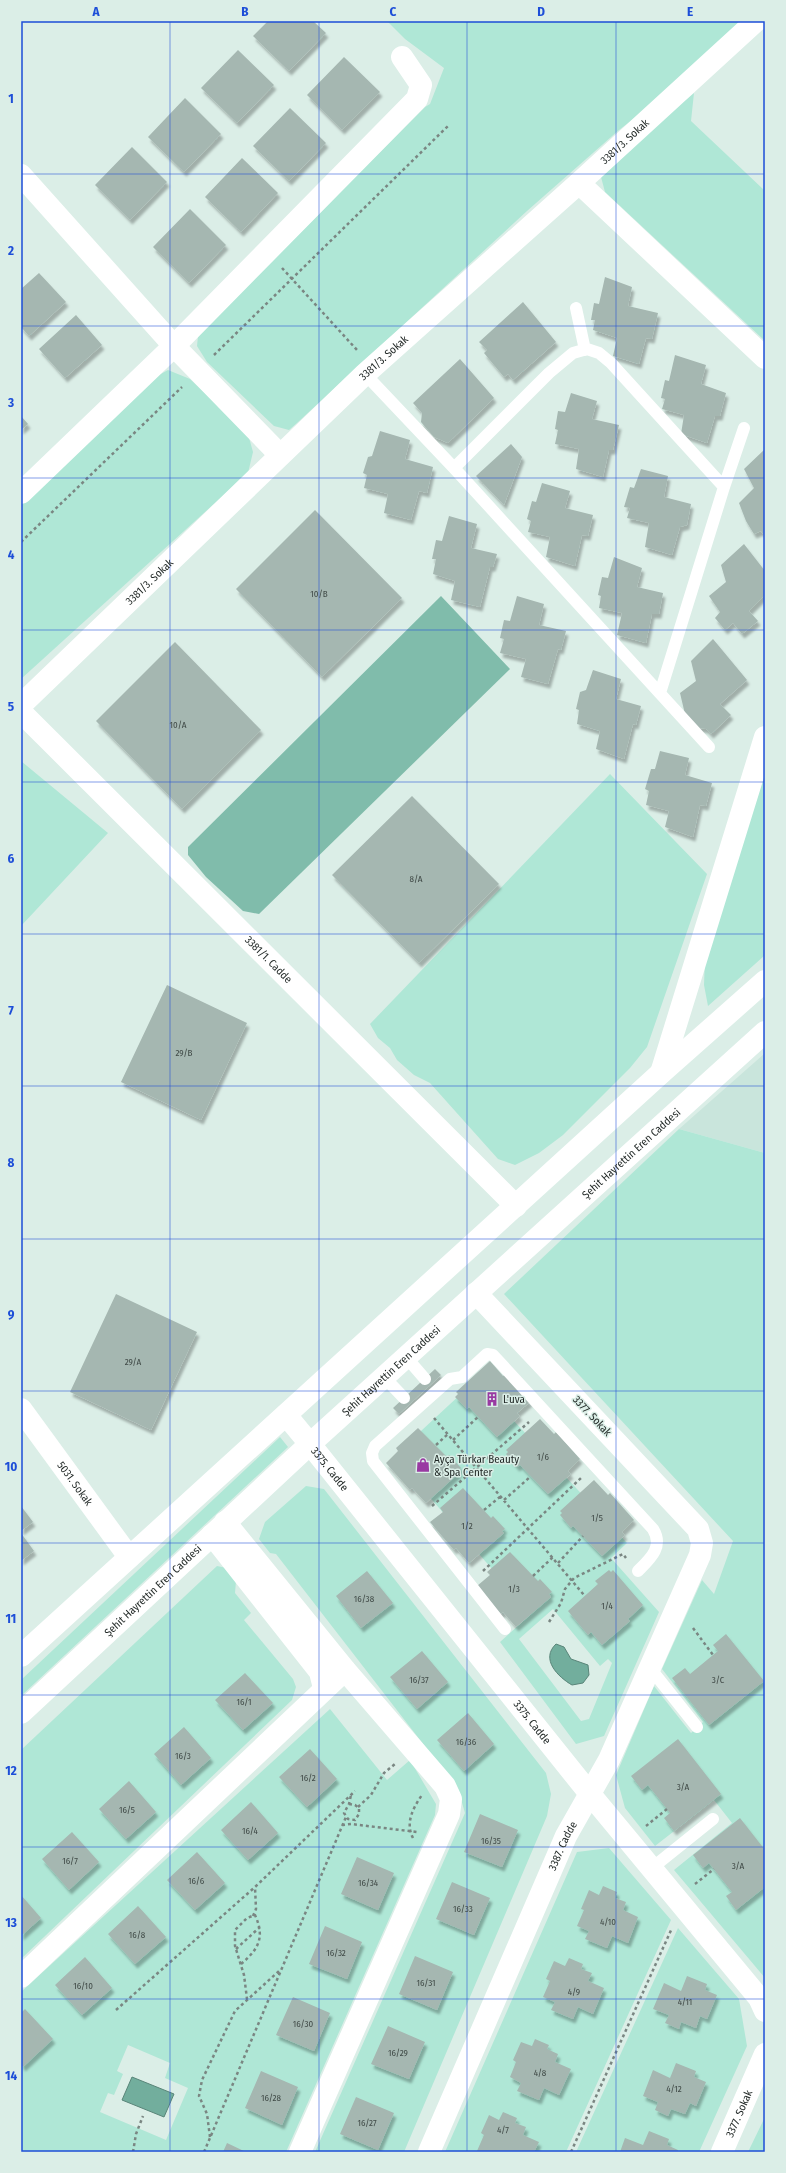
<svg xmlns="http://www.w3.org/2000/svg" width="786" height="2173" font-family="'Fira Sans Condensed',sans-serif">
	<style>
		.built { fill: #c9e5dc }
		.green { fill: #afe7d6; fill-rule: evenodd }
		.forest { fill: #80bcab }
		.water { fill: #72ae9d; stroke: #598579 }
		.building { fill: #a5b7b1; filter: url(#shadow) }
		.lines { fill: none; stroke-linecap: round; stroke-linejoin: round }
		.path { stroke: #7a8682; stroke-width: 2.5; stroke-dasharray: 3 3; stroke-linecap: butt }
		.service { stroke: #fff; stroke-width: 12 }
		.minor { stroke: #fff; stroke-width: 22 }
		.secondary { stroke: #fff; stroke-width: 22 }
		.grid { fill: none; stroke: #1d4ed8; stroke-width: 1; stroke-opacity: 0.55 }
		.labels { text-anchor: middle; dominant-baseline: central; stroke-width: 3; stroke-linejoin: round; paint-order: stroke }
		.number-label { font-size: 9px; fill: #404a47 }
		.street-label { font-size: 11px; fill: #1f2624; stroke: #dbeee7 }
		.poi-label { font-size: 11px; fill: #1f2624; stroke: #dbeee7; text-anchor: start }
		.neatline { fill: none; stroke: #1d4ed8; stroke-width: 1.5 }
		.grid-label { font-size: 13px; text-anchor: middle; font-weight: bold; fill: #1d4ed8 }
	</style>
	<defs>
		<filter id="shadow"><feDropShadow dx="2.5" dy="4.5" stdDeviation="1" flood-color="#0004"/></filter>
	</defs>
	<rect width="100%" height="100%" fill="#dbeee7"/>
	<!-- built -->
	<path class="built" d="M 765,1053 L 765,1153 L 679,1129 Z"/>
	<!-- green -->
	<path class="green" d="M 387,21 L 747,21 L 683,81 L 619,130 L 527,211 L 297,423 L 289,430 L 274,426 L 207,362 L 197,346 L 198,336 L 425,107 L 430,104 L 444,68 L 405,39 Z
		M 694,93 L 691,121 L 765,191 L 765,341 L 605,192 L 601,177 L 610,162 Z
		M 168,370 L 190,379 L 248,434 L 253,452 L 248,473 L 21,679 L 21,505 L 157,376 Z
		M 21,761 L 108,833 L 21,926 Z
		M 765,766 L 765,955 L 708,1006 L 704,985 L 705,958 Z
		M 610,774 L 707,874 L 647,1047 L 630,1068 L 563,1135 L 539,1153 L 515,1165 L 498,1159 L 430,1083 L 414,1075 L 397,1060 L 390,1048 L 378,1038 L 370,1024 Z
		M 679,1129 L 765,1153 L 765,1978 L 674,1870 L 732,1823 L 714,1800 L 655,1846 L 625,1808 L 616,1775 L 654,1686 L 691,1733 L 703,1722 L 662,1669 L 702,1580 L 714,1594 L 733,1541 L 504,1294 Z
		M 476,1380 L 627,1543 L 611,1558 L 659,1612 L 604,1736 L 576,1744 L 500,1642 L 531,1614 L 394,1456 ZM 553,1609 L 600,1666 L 608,1659 L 612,1663 L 589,1719 L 581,1721 L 519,1639 Z
		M 280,1437 L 288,1447 L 21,1696 L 21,1680 Z
		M 306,1486 L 324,1489 L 546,1773 L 551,1794 L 547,1816 L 404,2152 L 315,2152 L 465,1813 L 458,1789 L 276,1554 L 270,1553 L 259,1539 L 265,1522 Z
		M 217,1566 L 227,1568 L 236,1581 L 235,1593 L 251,1613 L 244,1620 L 293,1679 L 296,1687 L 292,1700 L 21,1959 L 21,1750 Z
		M 330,1709 L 387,1780 L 410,1760 L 436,1804 L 435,1815 L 286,2152 L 21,2152 L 21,1992 ZM 128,2045 L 170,2063 L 165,2078 L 188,2088 L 166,2140 L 100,2112 L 108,2093 L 114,2095 L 123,2074 L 117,2071 Z
		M 609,1848 L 671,1920 L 566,2152 L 445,2152 L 577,1852 Z
		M 678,1928 L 739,1999 L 747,2046 L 699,2152 L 576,2152 Z
		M 765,2117 L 765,2152 L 748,2152 Z"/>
	<!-- forest -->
	<path class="forest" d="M 441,596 L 510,669 L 259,914 L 243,911 L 230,899 L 206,877 L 188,855 L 188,847 Z"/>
	<!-- water -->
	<path class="water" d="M 556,1644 L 564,1647 L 571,1659 L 588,1665 L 589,1675 L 583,1683 L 572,1685 C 558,1677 540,1659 556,1644 Z
		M 132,2077 L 174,2094 L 164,2117 L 122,2100 Z"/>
	<!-- building -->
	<path class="building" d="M 268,21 L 313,21 L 326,33 L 289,71 L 253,36 Z
		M 238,50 L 274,85 L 237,123 L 201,88 Z
		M 344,57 L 380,92 L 342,130 L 307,95 Z
		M 185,98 L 221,134 L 184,172 L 148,137 Z
		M 290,108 L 326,143 L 289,181 L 253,146 Z
		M 132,147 L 167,182 L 130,220 L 95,185 Z
		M 242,158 L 278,193 L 241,232 L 205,197 Z
		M 190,209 L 226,245 L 189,283 L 153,247 Z
		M 39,273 L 66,302 L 29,336 L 21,327 L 21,289 Z
		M 605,277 L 632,287 L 628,306 L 658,313 L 652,339 L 646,338 L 639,364 L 613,356 L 617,338 L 593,330 L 595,320 L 591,320 L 594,303 L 599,304 Z
		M 523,302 L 556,342 L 513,380 L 508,374 L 504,377 L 484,353 L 487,350 L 479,342 Z
		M 76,315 L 102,345 L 65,378 L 39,349 Z
		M 675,355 L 706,365 L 701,384 L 726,393 L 720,416 L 715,416 L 707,443 L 681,434 L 684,415 L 662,409 L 665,399 L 661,398 L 665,380 L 669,381 Z
		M 460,359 L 494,398 L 448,443 L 434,437 L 421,422 L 422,413 L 413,403 Z
		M 571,393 L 597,401 L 592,419 L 619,425 L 613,450 L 609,450 L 603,477 L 576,469 L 579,449 L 555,444 L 558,430 L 555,429 L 558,411 L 565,412 Z
		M 21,416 L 28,424 L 21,430 Z
		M 380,431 L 410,440 L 405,459 L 433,467 L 427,493 L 419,491 L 411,520 L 384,513 L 388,494 L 364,488 L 367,475 L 363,473 L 368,457 L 372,456 Z
		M 511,444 L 522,457 L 504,505 L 476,476 Z
		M 765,449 L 765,537 L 761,531 L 754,534 L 746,521 L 739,503 L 754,488 L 744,469 Z
		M 641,469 L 668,476 L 664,497 L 691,504 L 687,525 L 680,527 L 672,555 L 645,547 L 649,523 L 627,518 L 630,508 L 624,507 L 630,487 L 634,488 Z
		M 542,483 L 570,491 L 565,508 L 593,515 L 588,536 L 582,535 L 575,566 L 546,557 L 550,537 L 528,532 L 531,521 L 527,519 L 532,501 L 536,502 Z
		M 315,510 L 402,598 L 322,677 L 236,589 Z
		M 449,516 L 477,524 L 471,548 L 497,554 L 493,567 L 490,567 L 480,607 L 451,600 L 455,581 L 433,574 L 436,559 L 432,559 L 436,540 L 442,541 Z
		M 744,544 L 765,571 L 765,595 L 749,611 L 758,621 L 742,634 L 733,623 L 725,630 L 715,618 L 720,612 L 709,596 L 726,582 L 721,565 Z
		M 614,557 L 642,568 L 637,587 L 663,593 L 659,614 L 652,614 L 646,643 L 617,635 L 622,613 L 599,608 L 601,596 L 598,595 L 602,577 L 608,578 Z
		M 517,596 L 544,604 L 539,625 L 566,631 L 561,650 L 558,649 L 548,684 L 521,677 L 526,659 L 500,653 L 504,639 L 500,638 L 504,620 L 510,621 Z
		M 713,639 L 747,680 L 720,704 L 731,715 L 711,734 L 706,729 L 695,727 L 685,714 L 680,693 L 696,681 L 691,661 Z
		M 175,642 L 261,730 L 182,809 L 96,721 Z
		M 593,670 L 621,679 L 616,699 L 641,706 L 636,725 L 633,724 L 624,759 L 596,749 L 600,731 L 577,724 L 579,710 L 576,709 L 580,692 L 586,690 Z
		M 660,751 L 689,758 L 685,775 L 712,783 L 706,806 L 700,805 L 693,837 L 665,827 L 669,811 L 646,805 L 649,791 L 645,789 L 651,769 L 655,769 Z
		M 412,796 L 499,884 L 419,963 L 332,875 Z
		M 167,985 L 247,1023 L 201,1120 L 121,1082 Z
		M 116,1294 L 197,1332 L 151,1430 L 70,1392 Z
		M 490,1361 L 503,1376 L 506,1374 L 530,1402 L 517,1413 L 520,1416 L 497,1437 L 469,1407 L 467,1409 L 455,1397 L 458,1394 L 456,1392 Z
		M 435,1369 L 441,1375 L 399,1414 L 393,1408 Z
		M 540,1419 L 554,1434 L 556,1432 L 580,1459 L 568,1471 L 571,1474 L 548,1494 L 520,1465 L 517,1467 L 506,1454 L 508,1452 L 506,1450 Z
		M 418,1428 L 447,1457 L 449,1455 L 461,1468 L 458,1470 L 460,1472 L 426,1503 L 412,1488 L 410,1490 L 386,1463 L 398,1451 L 396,1448 Z
		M 594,1480 L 608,1495 L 610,1493 L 634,1520 L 622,1532 L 625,1535 L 602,1556 L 573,1526 L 571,1528 L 560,1515 L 562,1513 L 560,1511 Z
		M 463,1488 L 491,1518 L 493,1516 L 505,1529 L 502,1531 L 504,1533 L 469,1563 L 456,1548 L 454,1550 L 430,1522 L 443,1512 L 440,1508 Z
		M 21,1506 L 33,1522 L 21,1531 Z
		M 21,1533 L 34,1551 L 21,1561 Z
		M 510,1552 L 538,1581 L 540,1579 L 552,1592 L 549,1594 L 551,1597 L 516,1627 L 503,1612 L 501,1614 L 477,1586 L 490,1575 L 487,1572 Z
		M 609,1570 L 611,1572 L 613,1570 L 643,1605 L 628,1619 L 630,1621 L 602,1645 L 591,1632 L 588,1635 L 568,1611 L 598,1584 L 595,1581 Z
		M 367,1571 L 393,1603 L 361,1628 L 336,1596 Z
		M 726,1634 L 764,1681 L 709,1725 L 672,1678 L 685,1668 L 690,1674 L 713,1655 L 718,1651 L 713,1645 Z
		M 422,1651 L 448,1682 L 417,1709 L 390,1677 Z
		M 245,1673 L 273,1703 L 243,1730 L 215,1700 Z
		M 468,1713 L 494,1744 L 464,1771 L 437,1740 Z
		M 184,1727 L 211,1758 L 181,1785 L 154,1754 Z
		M 678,1739 L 721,1794 L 674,1831 L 664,1818 L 670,1813 L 667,1809 L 648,1785 L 642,1790 L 631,1776 Z
		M 310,1749 L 337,1779 L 307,1807 L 279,1777 Z
		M 129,1781 L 156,1812 L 126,1839 L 99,1809 Z
		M 251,1802 L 278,1833 L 248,1860 L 221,1830 Z
		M 480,1814 L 518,1830 L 502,1867 L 464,1852 Z
		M 740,1818 L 765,1850 L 765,1887 L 736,1910 L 726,1896 L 732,1892 L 709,1863 L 703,1868 L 693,1855 Z
		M 72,1832 L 99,1862 L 69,1890 L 42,1859 Z
		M 197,1852 L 225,1883 L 195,1910 L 167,1880 Z
		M 357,1857 L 394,1873 L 378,1910 L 341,1894 Z
		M 452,1882 L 490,1898 L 474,1935 L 436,1919 Z
		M 603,1886 L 617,1892 L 615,1898 L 626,1902 L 623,1910 L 638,1917 L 628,1943 L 612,1936 L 607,1948 L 585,1939 L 589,1931 L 577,1926 L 584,1910 L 581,1909 L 589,1890 L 599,1895 Z
		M 21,1895 L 41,1918 L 21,1936 Z
		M 138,1906 L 166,1937 L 135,1964 L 108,1934 Z
		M 325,1926 L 362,1942 L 347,1979 L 309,1964 Z
		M 415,1956 L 453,1972 L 437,2010 L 399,1994 Z
		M 85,1957 L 112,1988 L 82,2015 L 55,1985 Z
		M 569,1958 L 583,1964 L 581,1969 L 592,1973 L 588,1981 L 604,1988 L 593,2014 L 578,2007 L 573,2019 L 551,2010 L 555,2002 L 543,1997 L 550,1981 L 546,1979 L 554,1961 L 565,1966 Z
		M 687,1976 L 707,1984 L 705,1990 L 717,1995 L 707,2019 L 700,2016 L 696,2028 L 681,2022 L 679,2029 L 665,2023 L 669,2015 L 653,2009 L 664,1983 L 681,1991 Z
		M 293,1997 L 330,2013 L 314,2051 L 276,2035 Z
		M 25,2009 L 53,2039 L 23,2067 L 21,2064 L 21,2013 Z
		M 388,2026 L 425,2042 L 409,2079 L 371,2064 Z
		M 535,2039 L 549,2045 L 547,2049 L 558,2054 L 555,2062 L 571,2069 L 559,2095 L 544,2088 L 539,2100 L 517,2091 L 521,2083 L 510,2077 L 516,2062 L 513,2060 L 521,2042 L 532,2046 Z
		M 676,2063 L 696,2071 L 694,2077 L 706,2082 L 696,2106 L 690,2103 L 685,2114 L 671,2109 L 668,2116 L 655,2110 L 658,2102 L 643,2096 L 653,2070 L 670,2078 Z
		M 261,2071 L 298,2087 L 282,2125 L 245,2108 Z
		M 356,2097 L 394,2113 L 378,2150 L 340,2134 Z
		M 503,2112 L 517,2118 L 515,2123 L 526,2127 L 523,2135 L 539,2142 L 534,2152 L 477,2151 L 484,2135 L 481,2133 L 489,2115 L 499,2120 Z
		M 649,2131 L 669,2139 L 667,2145 L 678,2150 L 678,2152 L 620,2152 L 625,2138 L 643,2145 Z
		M 227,2143 L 246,2152 L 223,2152 Z"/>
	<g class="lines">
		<!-- path -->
		<path class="path" d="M 282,268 L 357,350
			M 214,355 L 449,125
			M 21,542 L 182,387
			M 434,1418 L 584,1595
			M 453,1440 L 478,1417
			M 436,1445 L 448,1434
			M 504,1500 L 530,1477
			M 432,1506 L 529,1422
			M 484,1510 L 501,1496
			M 558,1563 L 583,1536
			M 483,1571 L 581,1478
			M 533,1576 L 553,1557
			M 549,1622 L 561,1603 L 565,1589 L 574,1578 L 623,1554 L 626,1558
			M 693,1628 L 713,1655
			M 349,1804 L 355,1805 L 359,1808 L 359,1814 L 355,1820 L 348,1819 L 344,1813 L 349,1804 L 351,1795
			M 358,1807 L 371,1795 L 384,1773 L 395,1764
			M 342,1825 L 351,1824 L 417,1832
			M 646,1826 L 667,1809
			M 413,1838 C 405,1823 413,1808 422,1795
			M 695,1884 L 714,1869
			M 253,1916 L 256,1909 L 255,1887
			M 236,1949 L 260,1927
			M 241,1964 C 259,1949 265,1937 255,1915 L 247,1918 L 235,1930 L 235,1946 L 244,1975 L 247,1999
			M 116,2010 L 255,1887 L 355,1791
			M 210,2137 L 207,2114 L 199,2096 L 202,2080 L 235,2011 L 279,1971
			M 133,2152 L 136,2134 L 143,2116
			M 204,2152 L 346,1817
			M 571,2152 L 672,1928"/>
		<!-- service -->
		<path class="service" d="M 576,308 L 585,350
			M 365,374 L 454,468 L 709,747
			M 454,468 L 549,373 L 573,353 L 587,349 L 599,353 L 611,363 L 724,487 L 660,693
			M 724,487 L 744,428
			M 406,1357 L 425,1379
			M 384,1377 L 404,1398
			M 505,1629 L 373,1461 L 372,1453 L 375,1446 L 450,1379 L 462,1377 L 487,1354 L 493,1355 L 653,1529 C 664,1547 650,1559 638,1571
			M 650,1668 L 697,1727
			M 652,1868 L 713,1819"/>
		<!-- minor -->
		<g class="minor">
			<path d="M 21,175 L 174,346 L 280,455"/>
			<path d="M 579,183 L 765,358"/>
			<path d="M 21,493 L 174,346 L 417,99 L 421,85 L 402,57"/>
			<path id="s1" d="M 21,705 L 365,374 L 579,183 L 756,21"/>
			<path id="s2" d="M 21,712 L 516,1206"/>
			<path d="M 661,1073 L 765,737"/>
			<path id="s3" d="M 21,1409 L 129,1557"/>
			<path id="s4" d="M 310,1444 L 590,1794 L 759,1998 L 765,2011"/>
			<path d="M 225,1522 L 345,1670 L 445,1786 L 451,1799 L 449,1814 L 300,2152"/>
			<path d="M 212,1535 L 320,1672 L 324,1688"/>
			<path d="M 21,1977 L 345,1670"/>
			<path id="s5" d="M 429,2152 L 566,1836 L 609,1760 L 700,1555 L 702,1543 L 698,1529 L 476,1293"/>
			<path id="s6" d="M 722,2152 L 765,2054"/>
		</g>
		<!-- secondary -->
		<g class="secondary">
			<path d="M 286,1415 L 310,1444"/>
			<path d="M 21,1656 L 661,1073 L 765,981"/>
			<path id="s7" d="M 21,1713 L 310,1444 L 765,1032"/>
		</g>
	</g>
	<!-- grid -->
	<path class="grid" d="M 170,21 L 170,2152M 319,21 L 319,2152M 467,21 L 467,2152M 616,21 L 616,2152M 21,174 L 765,174M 21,326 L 765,326M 21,478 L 765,478M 21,630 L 765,630M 21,782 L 765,782M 21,934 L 765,934M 21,1086 L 765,1086M 21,1239 L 765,1239M 21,1391 L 765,1391M 21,1543 L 765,1543M 21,1695 L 765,1695M 21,1847 L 765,1847M 21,1999 L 765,1999"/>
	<!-- icons -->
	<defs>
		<symbol id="building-bare" viewBox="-9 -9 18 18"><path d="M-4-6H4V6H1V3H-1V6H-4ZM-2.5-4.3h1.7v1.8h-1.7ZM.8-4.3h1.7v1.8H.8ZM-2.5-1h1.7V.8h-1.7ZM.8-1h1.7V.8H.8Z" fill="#993aa2" stroke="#dbeee7" stroke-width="2.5" paint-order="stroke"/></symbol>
		<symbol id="shop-bare" viewBox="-9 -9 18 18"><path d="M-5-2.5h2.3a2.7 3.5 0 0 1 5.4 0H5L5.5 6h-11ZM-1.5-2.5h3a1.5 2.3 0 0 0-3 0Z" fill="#993aa2" stroke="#dbeee7" stroke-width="2.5" paint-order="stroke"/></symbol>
	</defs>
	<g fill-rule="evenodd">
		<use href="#building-bare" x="482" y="1389" width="20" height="20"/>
		<use href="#shop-bare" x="413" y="1455" width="20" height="20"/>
	</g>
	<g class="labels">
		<!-- number labels -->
		<g class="number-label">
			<text x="319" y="594">10/B</text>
			<text x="178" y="725">10/A</text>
			<text x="416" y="879">8/A</text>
			<text x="184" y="1053">29/B</text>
			<text x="133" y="1362">29/A</text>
			<text x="543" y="1457">1/6</text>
			<text x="597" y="1518">1/5</text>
			<text x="467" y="1526">1/2</text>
			<text x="514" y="1589">1/3</text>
			<text x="364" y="1599">16/38</text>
			<text x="607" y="1606">1/4</text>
			<text x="419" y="1680">16/37</text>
			<text x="718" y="1680">3/C</text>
			<text x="244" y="1702">16/1</text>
			<text x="466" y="1742">16/36</text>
			<text x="183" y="1756">16/3</text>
			<text x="308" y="1778">16/2</text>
			<text x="683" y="1787">3/A</text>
			<text x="127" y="1810">16/5</text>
			<text x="250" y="1831">16/4</text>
			<text x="491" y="1841">16/35</text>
			<text x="70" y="1861">16/7</text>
			<text x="738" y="1866">3/A</text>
			<text x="196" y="1881">16/6</text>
			<text x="368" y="1883">16/34</text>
			<text x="463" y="1909">16/33</text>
			<text x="608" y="1922">4/10</text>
			<text x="137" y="1935">16/8</text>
			<text x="336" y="1953">16/32</text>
			<text x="426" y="1983">16/31</text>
			<text x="83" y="1986">16/10</text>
			<text x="574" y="1992">4/9</text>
			<text x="685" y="2002">4/11</text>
			<text x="303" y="2024">16/30</text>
			<text x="398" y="2053">16/29</text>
			<text x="540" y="2073">4/8</text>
			<text x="674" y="2089">4/12</text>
			<text x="271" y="2098">16/28</text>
			<text x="367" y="2123">16/27</text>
			<text x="503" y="2130">4/7</text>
		</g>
		<!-- street labels -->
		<g class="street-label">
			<text stroke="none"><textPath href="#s1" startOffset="826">3381/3. Sokak</textPath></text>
			<text stroke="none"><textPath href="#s1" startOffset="502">3381/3. Sokak</textPath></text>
			<text stroke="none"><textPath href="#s1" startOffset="178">3381/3. Sokak</textPath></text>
			<text stroke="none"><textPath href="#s2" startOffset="350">3381/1. Cadde</textPath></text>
			<text stroke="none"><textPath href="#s7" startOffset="828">Şehit Hayrettin Eren Caddesi</textPath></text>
			<text stroke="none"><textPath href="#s7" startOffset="504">Şehit Hayrettin Eren Caddesi</textPath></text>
			<text transform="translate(592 1416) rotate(47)">3377. Sokak</text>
			<text stroke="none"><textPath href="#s4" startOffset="32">3375. Cadde</textPath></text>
			<text stroke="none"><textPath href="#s3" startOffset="92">5031. Sokak</textPath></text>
			<text stroke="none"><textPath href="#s7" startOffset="180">Şehit Hayrettin Eren Caddesi</textPath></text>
			<text stroke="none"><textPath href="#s4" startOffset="356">3375. Cadde</textPath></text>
			<text stroke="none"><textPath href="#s5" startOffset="334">3387. Cadde</textPath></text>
			<text stroke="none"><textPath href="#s6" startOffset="42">3377. Sokak</textPath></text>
		</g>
		<!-- poi labels -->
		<g class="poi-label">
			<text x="503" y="1399">L'uva</text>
			<text x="434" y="1459">Ayça Türkar Beauty<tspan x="434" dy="13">&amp; Spa Center</tspan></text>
		</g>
	</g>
	<!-- border -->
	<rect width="786" height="2173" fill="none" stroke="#dbeee7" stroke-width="44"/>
	<rect x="22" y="22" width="742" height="2129" class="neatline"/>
	<g class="grid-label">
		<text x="96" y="16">A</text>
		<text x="245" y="16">B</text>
		<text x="393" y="16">C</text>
		<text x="541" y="16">D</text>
		<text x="690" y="16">E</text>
		<text x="11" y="103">1</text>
		<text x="11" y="255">2</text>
		<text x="11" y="407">3</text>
		<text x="11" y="559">4</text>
		<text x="11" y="711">5</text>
		<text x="11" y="863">6</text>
		<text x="11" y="1015">7</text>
		<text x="11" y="1167">8</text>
		<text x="11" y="1319">9</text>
		<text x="11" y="1471">10</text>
		<text x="11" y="1623">11</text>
		<text x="11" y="1775">12</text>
		<text x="11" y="1927">13</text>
		<text x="11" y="2080">14</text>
	</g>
</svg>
